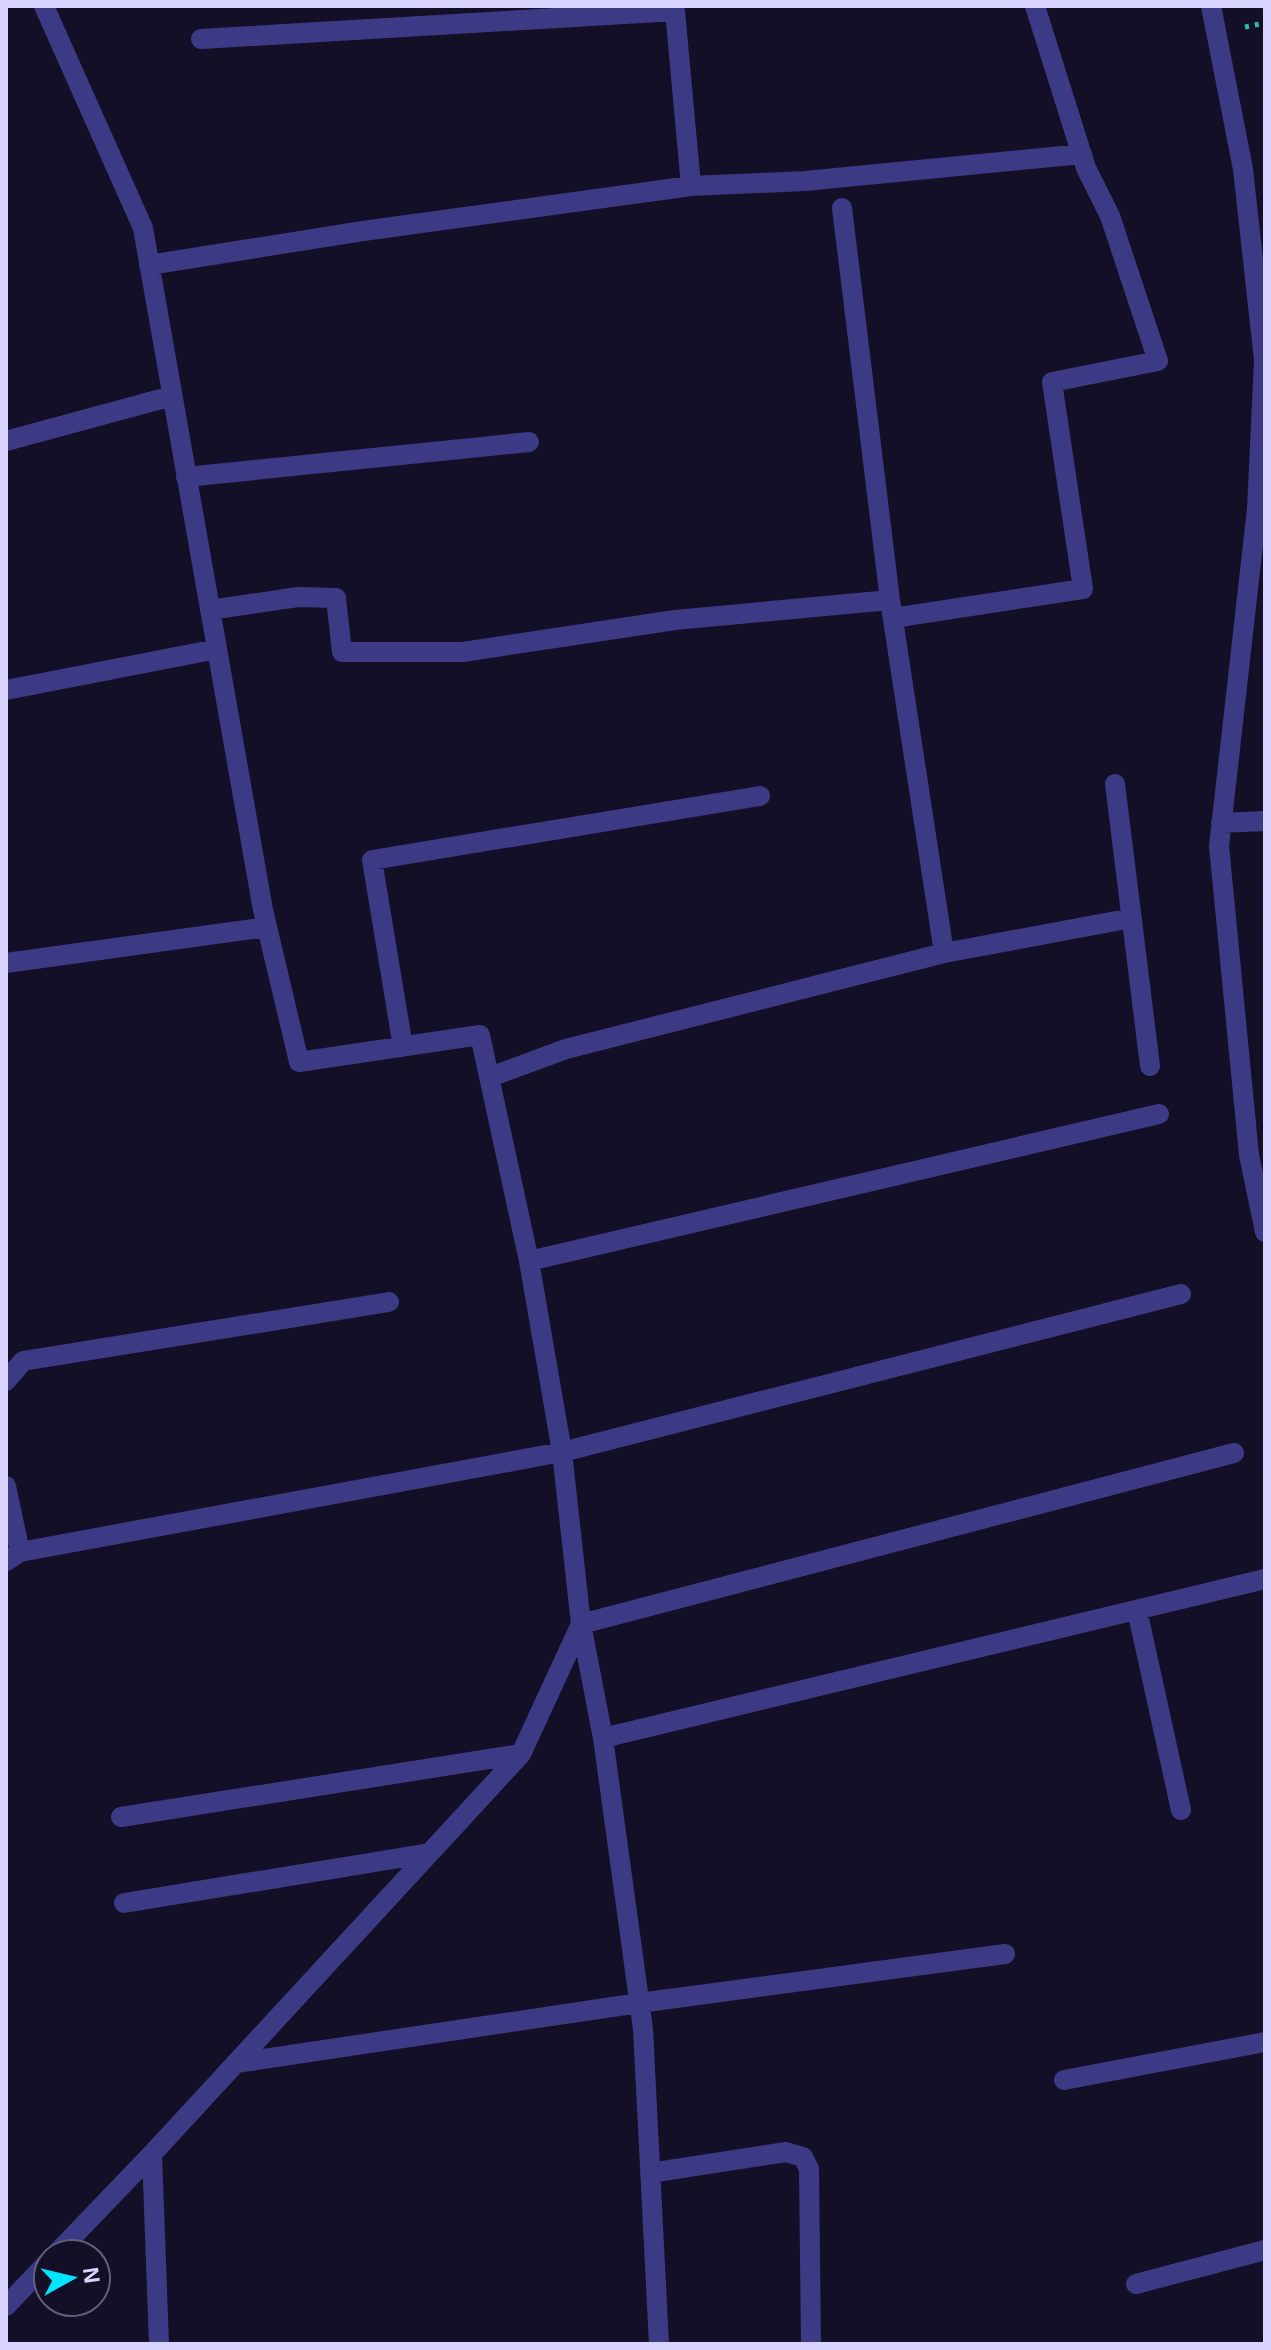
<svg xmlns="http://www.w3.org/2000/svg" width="1271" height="2350" font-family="Helvetica,sans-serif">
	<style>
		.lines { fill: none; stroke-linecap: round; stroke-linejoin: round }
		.path { stroke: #2fb8b0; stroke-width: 5; stroke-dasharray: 4 6; stroke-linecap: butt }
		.street { stroke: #3d3a85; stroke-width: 20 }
	</style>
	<rect width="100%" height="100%" fill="#130f26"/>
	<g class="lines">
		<!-- path -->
		<path class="path" d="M 1245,27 L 1265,23"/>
		<!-- street -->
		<path class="street" d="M 44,6 L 143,228 L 263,910 L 299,1062 L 480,1035 L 529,1261 L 562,1452 L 581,1624 L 603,1738 L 643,2029 L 659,2344
			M 1211,6 L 1243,169 L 1264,360 L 1257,509 L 1219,846 L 1249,1155 L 1265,1232
			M 201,39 L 675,11 L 674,6
			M 691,186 L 805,181 L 1082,154
			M 842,208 L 890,600 L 944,953
			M 149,265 L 363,231 L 691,186 L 675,11
			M 6,441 L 172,396
			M 186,477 L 529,442
			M 210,610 L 298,597 L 336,598 L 342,652 L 463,652 L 675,620 L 890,600
			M 893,618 L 1083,589 L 1052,382 L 1158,361 L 1110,216 L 1086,168 L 1035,6
			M 6,690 L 217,649
			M 1115,784 L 1150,1066
			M 1221,823 L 1265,821
			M 6,963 L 267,927
			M 403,1047 L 372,860 L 760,796
			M 490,1077 L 566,1049 L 944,953 L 1132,918
			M 529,1261 L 1159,1114
			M 6,1381 L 23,1361 L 389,1302
			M 6,1486 L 20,1552
			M 6,1561 L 20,1552 L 562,1452 L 1181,1294
			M 1137,1610 L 1181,1810
			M 603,1738 L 1265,1579
			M 121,1817 L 521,1754
			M 124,1903 L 430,1853
			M 236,2063 L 639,2003 L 1005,1954
			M 1064,2080 L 1265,2042
			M 650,2173 L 786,2152 L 803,2157 L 809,2169 L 811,2344
			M 56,2254 L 152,2154
			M 1136,2284 L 1265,2250
			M 6,2306 L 48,2262
			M 159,2344 L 152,2154 L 521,1754 L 581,1624 L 1234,1453"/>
	</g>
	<!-- border -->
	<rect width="1271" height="2350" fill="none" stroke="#d9d4ff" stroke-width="16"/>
	<!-- north arrow -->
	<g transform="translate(72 2278) rotate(82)"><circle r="38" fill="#130f26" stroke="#625e7d" stroke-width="2"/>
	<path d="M0-6L14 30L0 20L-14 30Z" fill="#00e5ff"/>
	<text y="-12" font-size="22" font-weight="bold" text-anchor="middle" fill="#d9d4ff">N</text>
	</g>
</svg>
